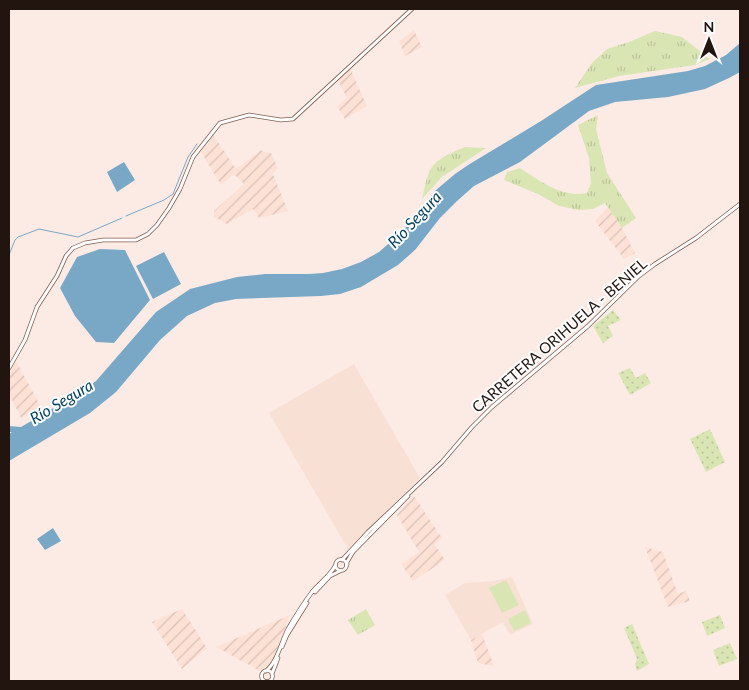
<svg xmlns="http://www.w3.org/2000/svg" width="749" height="690" font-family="Lato,sans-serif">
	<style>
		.industrial { fill: url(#industrial-furrows) }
		.education { fill: #f8e0d5 }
		.grass { fill: url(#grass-tufts) }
		.garden { fill: url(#garden-dots) }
		.pitch { fill: #dae5b4 }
		.water { fill: #79a8c7 }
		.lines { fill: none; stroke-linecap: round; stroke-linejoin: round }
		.stream { stroke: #79a8c7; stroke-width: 1 }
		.secondary-casing { stroke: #7f5e50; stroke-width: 4.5 }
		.secondary { stroke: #fff; stroke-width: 3 }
		.labels { text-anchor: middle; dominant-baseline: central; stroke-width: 4; stroke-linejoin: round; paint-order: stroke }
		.street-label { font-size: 15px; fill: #22140f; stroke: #fdfdfd }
		.water-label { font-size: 16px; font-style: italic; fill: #044261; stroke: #fdfdfd }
	</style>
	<defs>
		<pattern id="industrial-furrows" width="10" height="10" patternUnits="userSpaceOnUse" patternTransform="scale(1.25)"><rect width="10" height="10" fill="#fde1d5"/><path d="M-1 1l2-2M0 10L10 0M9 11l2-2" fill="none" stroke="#d9c0b6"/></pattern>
		<pattern id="grass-tufts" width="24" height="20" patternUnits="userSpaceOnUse" patternTransform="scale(1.25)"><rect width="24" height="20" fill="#dae5b4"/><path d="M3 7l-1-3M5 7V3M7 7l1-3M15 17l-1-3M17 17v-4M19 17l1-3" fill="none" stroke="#bbc49a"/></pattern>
		<pattern id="garden-dots" width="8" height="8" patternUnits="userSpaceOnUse" patternTransform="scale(1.25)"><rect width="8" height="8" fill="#dae5b4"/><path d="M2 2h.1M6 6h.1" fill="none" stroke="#bbc49a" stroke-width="1.8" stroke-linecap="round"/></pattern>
	</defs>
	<rect width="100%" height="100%" fill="#fcebe5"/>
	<!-- industrial -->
	<path class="industrial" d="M 414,30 L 422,47 L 405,56 L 399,41 Z
		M 350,68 L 367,106 L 345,119 L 337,106 L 347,98 L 338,80 Z
		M 214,136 L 236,169 L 261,150 L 265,153 L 271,153 L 278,168 L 273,174 L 288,211 L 259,218 L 253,209 L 227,224 L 214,217 L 214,211 L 244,184 L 234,174 L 221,185 L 201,152 Z
		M 608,207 L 622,228 L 635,253 L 624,259 L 595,221 Z
		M 16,361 L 41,407 L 21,418 L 9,394 L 9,372 Z
		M 414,496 L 442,538 L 435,545 L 445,560 L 413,581 L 401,564 L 419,552 L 397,515 Z
		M 645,547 L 663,552 L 678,594 L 686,591 L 690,601 L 668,607 Z
		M 182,609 L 207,648 L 182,669 L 152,622 Z
		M 290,615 L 274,658 L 267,666 L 260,671 L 216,647 Z
		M 482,634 L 494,666 L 478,663 L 471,640 Z"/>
	<!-- education -->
	<path class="education" d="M 354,364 L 420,478 L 348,549 L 269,413 Z
		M 512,577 L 533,624 L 510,635 L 503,622 L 471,640 L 445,595 L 465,583 L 494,581 Z"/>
	<!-- grass -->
	<path class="grass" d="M 655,31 L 682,37 L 710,59 L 695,65 L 619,76 L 575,88 L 592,63 L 607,49 L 629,42 Z
		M 598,115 L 596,129 L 607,173 L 636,218 L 622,228 L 605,203 L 593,209 L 579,210 L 559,206 L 538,194 L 504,180 L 507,172 L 520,168 C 540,181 562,198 587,193 L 591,183 L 589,158 L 578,125 Z
		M 465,147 L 486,148 L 442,177 L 422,199 C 424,191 425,183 428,175 C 433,159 451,153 465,147 Z
		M 366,609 L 375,625 L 358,635 L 348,620 Z"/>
	<!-- garden -->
	<path class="garden" d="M 613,310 L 621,320 L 608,326 L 613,336 L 603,343 L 593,326 Z
		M 630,368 L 636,378 L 645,373 L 651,383 L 630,395 L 618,373 Z
		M 710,429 L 725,462 L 706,472 L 690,439 Z
		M 720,615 L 725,628 L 707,636 L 702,622 Z
		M 632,624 L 649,664 L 637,671 L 635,664 L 637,659 L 624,628 Z
		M 730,643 L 737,659 L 719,666 L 713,650 Z"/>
	<!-- pitch -->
	<path class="pitch" d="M 506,580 L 519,605 L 502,613 L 489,588 Z
		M 525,610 L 531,623 L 514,631 L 508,619 Z"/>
	<!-- water -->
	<path class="water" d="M 740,43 L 740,72 L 729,78 L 705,89 L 668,97 L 615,102 L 589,111 L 520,162 L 474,186 L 457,201 L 440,218 L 415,250 L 398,265 L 361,287 L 340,294 L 321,296 L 236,299 L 215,303 L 187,316 L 160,340 L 116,392 L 90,413 L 9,461 L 9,434 L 12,432 L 9,432 L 9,426 L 21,427 L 79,393 L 96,381 L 156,312 L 190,289 L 237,277 L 265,274 L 309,274 L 323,273 L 342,269 L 361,262 L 379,252 L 402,232 L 436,190 L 455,174 L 468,165 L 541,121 L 596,85 L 688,71 L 705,66 L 726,55 Z
		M 124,162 L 135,180 L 117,192 L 107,172 Z
		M 100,249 L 125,250 L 150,300 L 114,343 L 96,342 L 75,316 L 60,288 L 77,257 Z
		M 164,252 L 181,284 L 153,299 L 136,266 Z
		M 53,528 L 61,541 L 45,550 L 37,539 Z"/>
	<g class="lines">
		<!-- stream -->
		<path class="stream" d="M 126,216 L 164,200 L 173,194 L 188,157 L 197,144
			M 9,255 L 15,240 L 18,237 L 39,229 L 78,237 L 122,218"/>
		<defs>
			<path id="secondary" d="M 9,368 L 25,340 L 37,307 L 57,276 L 66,256 L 73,248 L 85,243 L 103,240 L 136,240 L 148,234 L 157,225 L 169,208 L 180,189 L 193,157 L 220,123 L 249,115 L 281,120 L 293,119 L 412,9
				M335.5 565a5.5 5.5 0 1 1 11 0a5.5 5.5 0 1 1-11 0Z
				M 342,560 L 368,532 L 442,462 L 472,427 L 492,407 L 588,326 L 639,276 L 655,264 L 696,238 L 740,204
				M 347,565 L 347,562 L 353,552 L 408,496
				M 315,592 L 330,576 L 340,571
				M 282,647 L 287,635 L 307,603
				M261.5 676a5.5 5.5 0 1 1 11 0a5.5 5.5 0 1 1-11 0Z
				M 266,671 C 278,661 281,642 288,629 C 295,617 303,604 312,592 C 319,583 330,576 335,566
				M 272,674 L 278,658"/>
		</defs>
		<!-- secondary casing -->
		<use href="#secondary" class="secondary-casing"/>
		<!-- secondary -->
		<use href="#secondary" class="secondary"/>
	</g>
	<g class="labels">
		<!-- street labels -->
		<g class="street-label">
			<text transform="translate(559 335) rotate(-41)">CARRETERA ORIHUELA - BENIEL</text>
		</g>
		<!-- water labels -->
		<g class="water-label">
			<text transform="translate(414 219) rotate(-47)">Río Segura</text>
			<text transform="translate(61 401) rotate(-31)">Río Segura</text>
		</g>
	</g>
	<!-- border -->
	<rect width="749" height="690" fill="none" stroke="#22140f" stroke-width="20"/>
	<!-- north arrow -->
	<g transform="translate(709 40)" stroke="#fdfdfd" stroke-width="4" paint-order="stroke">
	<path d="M0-4L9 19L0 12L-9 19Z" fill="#22140f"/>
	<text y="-8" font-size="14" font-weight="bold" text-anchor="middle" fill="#22140f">N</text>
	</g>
</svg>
